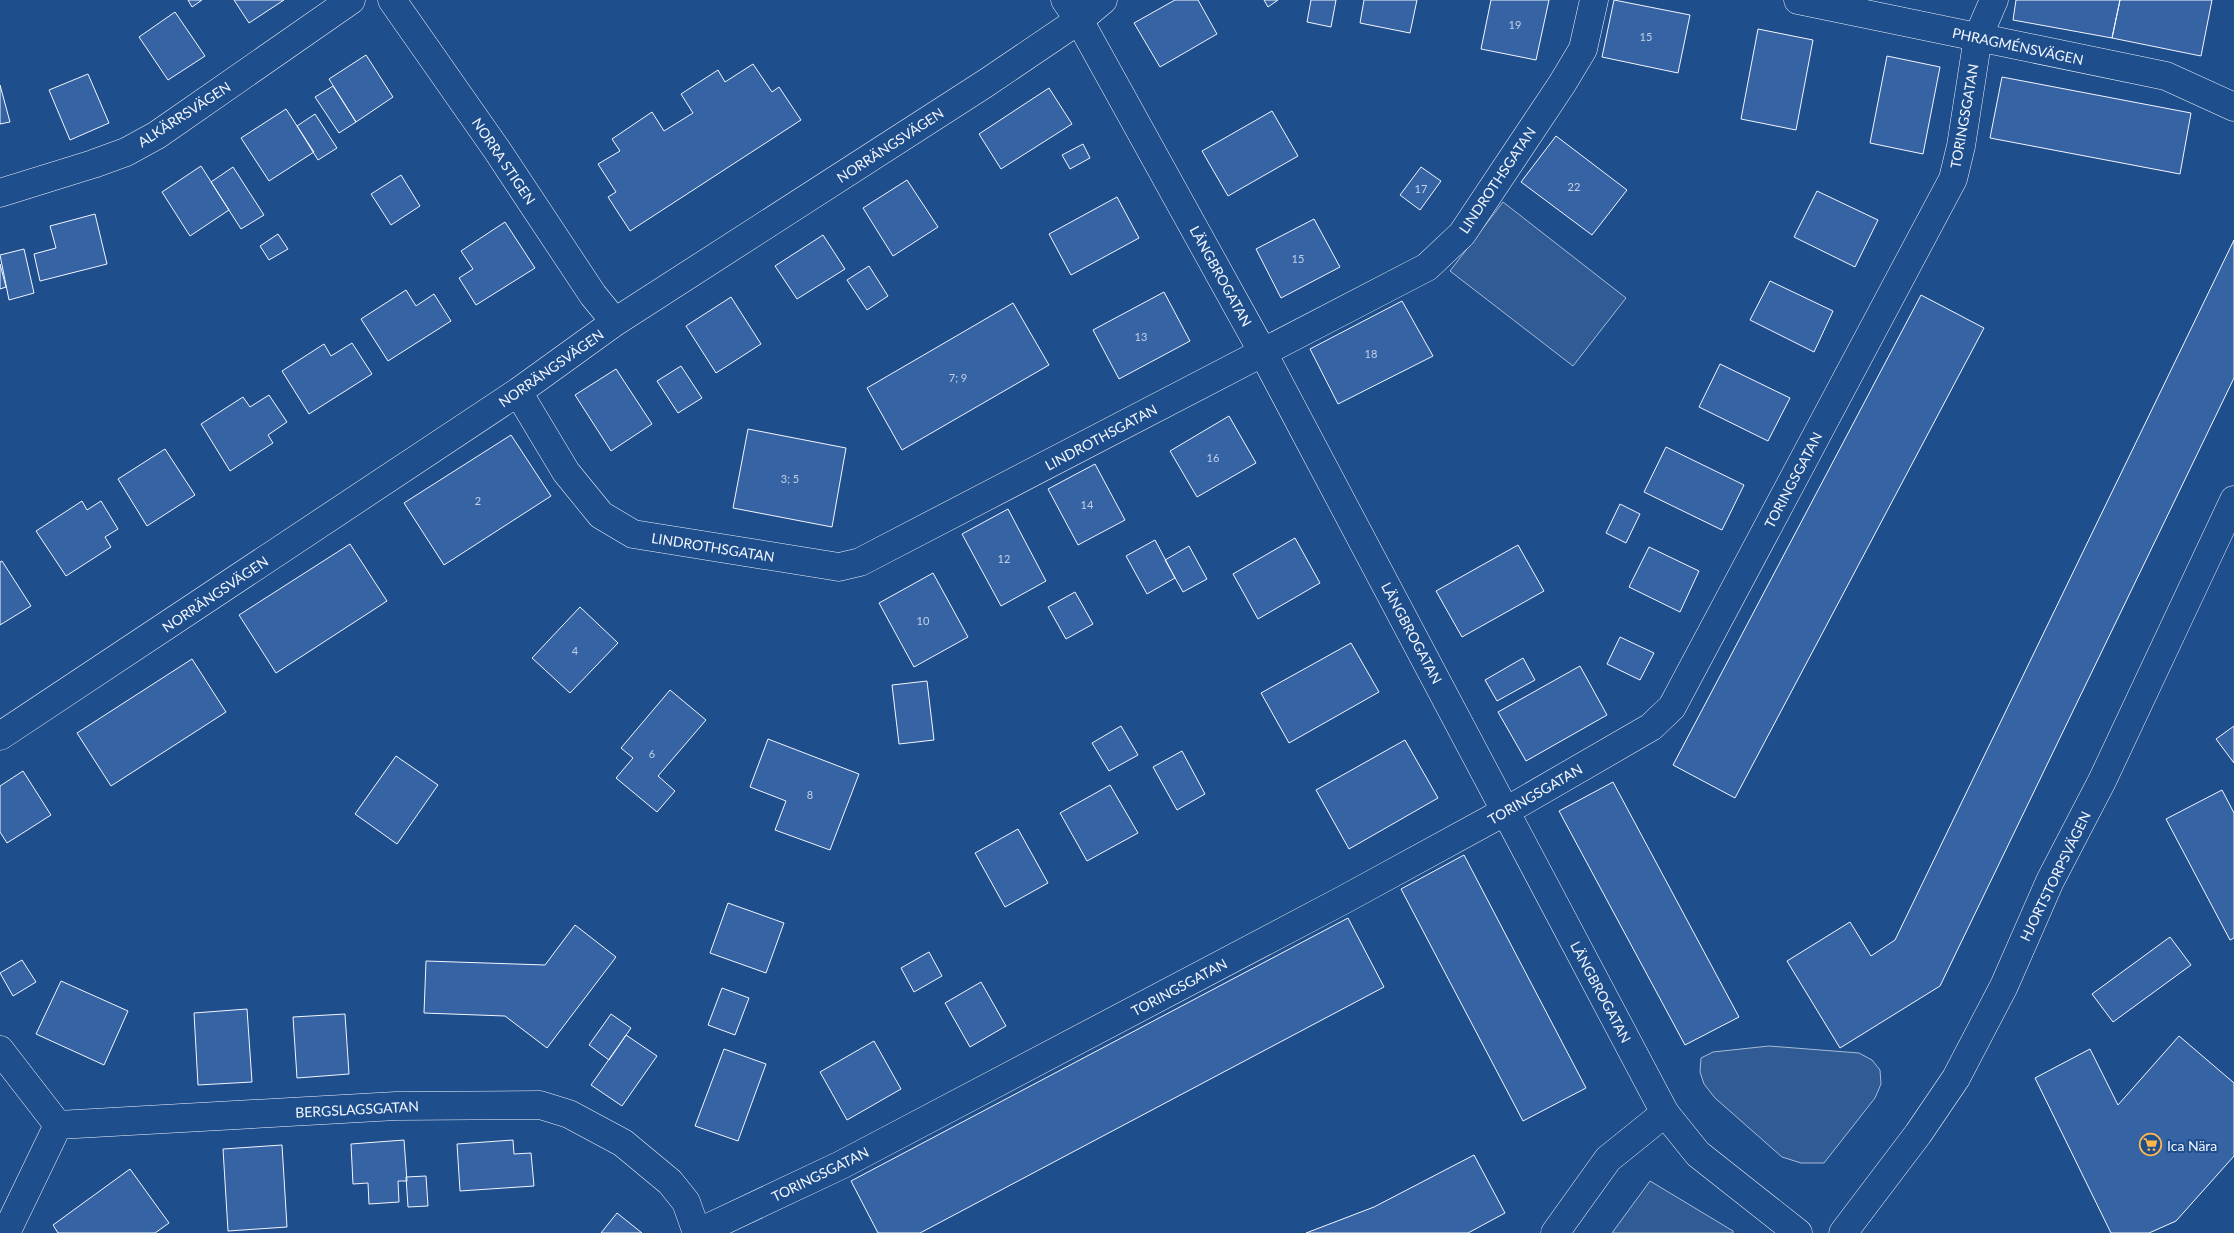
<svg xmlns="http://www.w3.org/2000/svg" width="2234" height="1233" font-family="Lato,sans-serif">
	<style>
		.built { fill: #305b95; stroke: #a8bbd7 }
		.building { fill: #3563a3; stroke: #f2f6ff }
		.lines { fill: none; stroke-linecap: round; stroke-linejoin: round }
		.minor-casing { stroke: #f2f6ff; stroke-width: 29 }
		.tertiary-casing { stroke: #f2f6ff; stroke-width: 29 }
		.minor { stroke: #1f4e8c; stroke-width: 28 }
		.tertiary { stroke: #1f4e8c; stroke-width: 28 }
		.labels { text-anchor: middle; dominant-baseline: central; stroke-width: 4; stroke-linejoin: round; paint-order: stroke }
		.number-label { font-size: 11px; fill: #c3d1e8 }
		.street-label { font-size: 14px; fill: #f2f6ff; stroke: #1f4e8c }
		.poi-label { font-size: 14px; fill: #f2f6ff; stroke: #1f4e8c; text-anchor: start }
	</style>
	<rect width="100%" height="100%" fill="#1f4e8c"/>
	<!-- built -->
	<path class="built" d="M 1503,202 L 1626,298 L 1573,366 L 1450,271 Z
		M 1769,1046 L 1859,1053 L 1872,1060 L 1880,1070 L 1881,1084 L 1875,1098 L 1824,1163 L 1801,1163 L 1782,1157 L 1715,1098 L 1704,1084 L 1700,1072 L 1701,1058 L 1713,1052 Z
		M 1650,1181 L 1733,1231 L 1733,1233 L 1612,1233 Z"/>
	<!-- building -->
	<path class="building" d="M 188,0 L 202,0 L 192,7 Z
		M 234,0 L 284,0 L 249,23 Z
		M 1175,0 L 1198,0 L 1217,34 L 1160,67 L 1134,23 Z
		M 1264,0 L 1278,0 L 1268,7 Z
		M 1311,0 L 1336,0 L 1331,27 L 1307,22 Z
		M 1364,0 L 1417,0 L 1410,33 L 1360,23 Z
		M 1491,0 L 1549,0 L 1536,60 L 1481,49 Z
		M 1614,0 L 1690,15 L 1678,73 L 1602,57 Z
		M 2016,0 L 2120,0 L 2112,38 L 2013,20 Z
		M 2120,0 L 2212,0 L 2201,56 L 2112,38 Z
		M 175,12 L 205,56 L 168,80 L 139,37 Z
		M 1758,29 L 1813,40 L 1796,130 L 1741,119 Z
		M 366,55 L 393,97 L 356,122 L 329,79 Z
		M 1887,56 L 1940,67 L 1923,154 L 1870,143 Z
		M 753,64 L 772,92 L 779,87 L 801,120 L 630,231 L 608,197 L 616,192 L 598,164 L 620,151 L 612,139 L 652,112 L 664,131 L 693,113 L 681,94 L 718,70 L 725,82 Z
		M 88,74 L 109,123 L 70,140 L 49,90 Z
		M 2002,77 L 2191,113 L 2180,174 L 1990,138 Z
		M 0,85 L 10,122 L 0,124 Z
		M 333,86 L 356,122 L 339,133 L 315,97 Z
		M 1049,88 L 1072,124 L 1001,169 L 979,134 Z
		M 286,109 L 314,152 L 269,181 L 241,138 Z
		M 1272,111 L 1298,156 L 1228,196 L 1202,151 Z
		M 315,114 L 337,148 L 318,160 L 297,126 Z
		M 1556,136 L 1627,190 L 1592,235 L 1521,182 Z
		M 1083,144 L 1090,158 L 1070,169 L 1062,155 Z
		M 201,166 L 229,210 L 190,236 L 162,192 Z
		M 233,167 L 264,215 L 241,229 L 211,182 Z
		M 1421,167 L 1441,181 L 1420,210 L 1400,195 Z
		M 401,175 L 420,206 L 391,225 L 371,194 Z
		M 907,180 L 938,227 L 893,256 L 863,208 Z
		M 1817,191 L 1878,220 L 1855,267 L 1794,237 Z
		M 1117,197 L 1139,238 L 1071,275 L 1049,234 Z
		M 95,214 L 107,264 L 40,281 L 34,254 L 56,248 L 50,226 Z
		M 1314,219 L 1340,267 L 1281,298 L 1256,249 Z
		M 505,222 L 535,268 L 476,305 L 459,278 L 473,269 L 461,251 Z
		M 278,234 L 288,249 L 269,260 L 260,246 Z
		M 823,235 L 845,269 L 797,299 L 775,266 Z
		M 2234,240 L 2234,378 L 1940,986 L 1840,1048 L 1787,961 L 1850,922 L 1871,956 L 1895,940 Z
		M 24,249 L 34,293 L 9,300 L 0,255 Z
		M 0,264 L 6,287 L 0,289 Z
		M 869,266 L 888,296 L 867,310 L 847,280 Z
		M 1770,281 L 1833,311 L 1814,352 L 1750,320 Z
		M 406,290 L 416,306 L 434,294 L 451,321 L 388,361 L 361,319 Z
		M 1164,292 L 1190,341 L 1119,379 L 1093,330 Z
		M 1921,295 L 1984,328 L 1735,798 L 1673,765 Z
		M 731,297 L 761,344 L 716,373 L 686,326 Z
		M 1402,301 L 1433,356 L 1338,404 L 1310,349 Z
		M 1013,303 L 1049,365 L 902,450 L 867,388 Z
		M 352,343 L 372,374 L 309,414 L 282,371 L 324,344 L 331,356 Z
		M 1720,364 L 1790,398 L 1768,441 L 1699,407 Z
		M 681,366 L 702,398 L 678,413 L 657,381 Z
		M 616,369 L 652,424 L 611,451 L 575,395 Z
		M 269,395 L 287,422 L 268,435 L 273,443 L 230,471 L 201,424 L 243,397 L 250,407 Z
		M 1229,416 L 1256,463 L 1197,497 L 1170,451 Z
		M 748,429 L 846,448 L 832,527 L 733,508 Z
		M 511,435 L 551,496 L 444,565 L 404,503 Z
		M 1666,447 L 1744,485 L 1722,530 L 1644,492 Z
		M 165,449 L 195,495 L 147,526 L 118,479 Z
		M 1095,464 L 1125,520 L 1078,545 L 1048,489 Z
		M 82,501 L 87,510 L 101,501 L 118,529 L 105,537 L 111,547 L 66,576 L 36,531 Z
		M 1620,504 L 1640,514 L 1626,543 L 1606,533 Z
		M 1008,509 L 1046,581 L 1001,606 L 962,534 Z
		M 1295,538 L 1320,583 L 1258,619 L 1233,574 Z
		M 1155,540 L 1175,578 L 1147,594 L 1126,556 Z
		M 350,544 L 387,601 L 276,673 L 239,615 Z
		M 1518,545 L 1544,591 L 1462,637 L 1436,591 Z
		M 1189,546 L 1207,579 L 1183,592 L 1165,560 Z
		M 1649,547 L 1699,571 L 1680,612 L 1629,587 Z
		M 2,561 L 31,606 L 0,625 L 0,562 Z
		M 933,573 L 968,637 L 914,667 L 879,603 Z
		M 1075,592 L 1093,624 L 1066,639 L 1048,607 Z
		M 580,607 L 618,643 L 570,693 L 532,658 Z
		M 1620,637 L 1654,653 L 1640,680 L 1607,664 Z
		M 1351,643 L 1379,692 L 1289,743 L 1261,693 Z
		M 1523,658 L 1535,680 L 1497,701 L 1485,680 Z
		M 192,659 L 226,712 L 111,786 L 77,733 Z
		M 1580,666 L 1607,715 L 1526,761 L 1498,712 Z
		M 927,681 L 934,740 L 899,744 L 892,685 Z
		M 670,690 L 706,720 L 658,776 L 675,791 L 657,812 L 616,778 L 633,758 L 621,748 Z
		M 1121,726 L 1138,755 L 1109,771 L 1092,743 Z
		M 2234,726 L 2234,763 L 2216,739 Z
		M 768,739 L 859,774 L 830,850 L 775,830 L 786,801 L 750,787 Z
		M 1405,740 L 1438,798 L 1349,849 L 1316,790 Z
		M 1182,751 L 1205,794 L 1177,810 L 1153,767 Z
		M 396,756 L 438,785 L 397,844 L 355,814 Z
		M 23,771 L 51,815 L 7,843 L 0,832 L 0,786 Z
		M 1613,782 L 1739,1017 L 1685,1045 L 1559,811 Z
		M 1110,785 L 1138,833 L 1087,861 L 1060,813 Z
		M 2222,790 L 2234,813 L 2234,938 L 2230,940 L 2166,819 Z
		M 1018,829 L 1048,883 L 1005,907 L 975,853 Z
		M 1464,855 L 1586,1088 L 1523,1121 L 1401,889 Z
		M 728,903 L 784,923 L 766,973 L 710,953 Z
		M 1348,918 L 1384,987 L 920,1233 L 878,1233 L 851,1181 Z
		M 575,925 L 616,957 L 547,1048 L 505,1016 L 424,1013 L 426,961 L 545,965 Z
		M 2170,937 L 2191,965 L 2113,1022 L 2092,994 Z
		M 929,952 L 942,976 L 914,992 L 901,968 Z
		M 22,960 L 36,982 L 13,996 L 0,973 Z
		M 61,981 L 128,1011 L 104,1065 L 36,1034 Z
		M 981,982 L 1006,1026 L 970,1047 L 945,1003 Z
		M 722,988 L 749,998 L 735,1035 L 708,1025 Z
		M 247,1009 L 252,1082 L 198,1085 L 194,1013 Z
		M 345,1014 L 349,1074 L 297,1078 L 293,1017 Z
		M 611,1014 L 631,1028 L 609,1060 L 589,1045 Z
		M 626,1035 L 657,1056 L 622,1106 L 591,1085 Z
		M 2179,1036 L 2234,1083 L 2234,1156 L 2176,1221 L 2149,1233 L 2111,1233 L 2035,1078 L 2090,1049 L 2118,1105 Z
		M 874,1041 L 901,1089 L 847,1120 L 820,1072 Z
		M 724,1049 L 766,1064 L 738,1141 L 695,1126 Z
		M 404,1140 L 407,1181 L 398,1181 L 399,1202 L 369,1204 L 368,1183 L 353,1184 L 351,1144 Z
		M 513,1140 L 514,1154 L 531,1153 L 534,1186 L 460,1191 L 457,1144 Z
		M 282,1145 L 287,1227 L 228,1231 L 223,1149 Z
		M 1474,1155 L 1505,1213 L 1468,1233 L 1306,1233 L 1374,1207 Z
		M 130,1169 L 169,1223 L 155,1233 L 58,1233 L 53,1225 Z
		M 426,1176 L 428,1206 L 408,1207 L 406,1177 Z
		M 617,1213 L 642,1233 L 601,1233 Z"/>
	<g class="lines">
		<defs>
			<path id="minor" d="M 392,0 L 497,150 L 593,295 L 615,322
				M 1798,0 L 2166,76 L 2234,107
				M 0,193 L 93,164 L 126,152 L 157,135 L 351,0
				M 518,392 L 566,472 L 601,515 L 633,534 L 839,567 L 860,562 L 1427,267 L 1462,234 L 1562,84 L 1583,49 L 1594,0
				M 0,736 L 518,392 L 615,322 L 986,83 L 1079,20 L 1103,0
				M 0,1050 L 58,1125 L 396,1106 L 540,1105 L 569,1114 L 623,1143 L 670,1182 L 686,1202 L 697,1233
				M 6,1233 L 58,1125
				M 697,1233 L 841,1165 L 1345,899 L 1506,811 L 1651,727 L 1672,707 L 1953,179 L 1961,146 L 1978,37 L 1994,0
				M 1555,1233 L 1608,1159 L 1665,1113"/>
			<path id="tertiary" d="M 1065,0 L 1079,20 L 1262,351 L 1665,1113 L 1698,1154 L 1798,1233
				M 1843,1233 L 1918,1134 L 1956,1078 L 2004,986 L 2050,881 L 2102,781 L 2234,500"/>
		</defs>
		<!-- minor casing -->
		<use href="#minor" class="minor-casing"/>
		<!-- tertiary casing -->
		<use href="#tertiary" class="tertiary-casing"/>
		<!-- minor -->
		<use href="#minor" class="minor"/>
		<!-- tertiary -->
		<use href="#tertiary" class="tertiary"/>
	</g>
	<!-- icons -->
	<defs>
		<symbol id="supermarket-ring" viewBox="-11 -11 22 22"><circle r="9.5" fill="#1f4e8c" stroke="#ffb74d" stroke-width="1.5"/><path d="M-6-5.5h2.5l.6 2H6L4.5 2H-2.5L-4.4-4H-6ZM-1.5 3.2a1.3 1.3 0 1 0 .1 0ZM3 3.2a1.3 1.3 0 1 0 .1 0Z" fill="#ffb74d"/></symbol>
	</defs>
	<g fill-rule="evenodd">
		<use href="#supermarket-ring" x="2138" y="1132" width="25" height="25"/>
	</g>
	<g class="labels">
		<!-- number labels -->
		<g class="number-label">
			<text x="1515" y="24">19</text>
			<text x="1646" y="36">15</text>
			<text x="1574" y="186">22</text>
			<text x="1421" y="188">17</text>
			<text x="1298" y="258">15</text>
			<text x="1141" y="336">13</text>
			<text x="1371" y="353">18</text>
			<text x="958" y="377">7; 9</text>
			<text x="1213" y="457">16</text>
			<text x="790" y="478">3; 5</text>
			<text x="478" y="500">2</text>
			<text x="1087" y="504">14</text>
			<text x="1004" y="558">12</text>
			<text x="923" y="620">10</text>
			<text x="575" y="650">4</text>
			<text x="652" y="753">6</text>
			<text x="810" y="794">8</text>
		</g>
		<!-- street labels -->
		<g class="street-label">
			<text transform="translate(2018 46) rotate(12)">PHRAGMÉNSVÄGEN</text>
			<text transform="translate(184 114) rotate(-33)">ALKÄRRSVÄGEN</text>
			<text transform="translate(1964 116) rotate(-80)">TORINGSGATAN</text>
			<text transform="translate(890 145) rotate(-33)">NORRÄNGSVÄGEN</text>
			<text transform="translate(504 161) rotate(56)">NORRA STIGEN</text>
			<text transform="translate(1497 180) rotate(-56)">LINDROTHSGATAN</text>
			<text transform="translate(1221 276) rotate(61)">LÄNGBROGATAN</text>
			<text transform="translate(551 368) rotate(-35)">NORRÄNGSVÄGEN</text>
			<text transform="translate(1101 437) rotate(-28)">LINDROTHSGATAN</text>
			<text transform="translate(1793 480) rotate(-62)">TORINGSGATAN</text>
			<text transform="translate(713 547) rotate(9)">LINDROTHSGATAN</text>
			<text transform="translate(215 594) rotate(-34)">NORRÄNGSVÄGEN</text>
			<text transform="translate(1412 633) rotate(62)">LÄNGBROGATAN</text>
			<text transform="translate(1535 794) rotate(-30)">TORINGSGATAN</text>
			<text transform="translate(2055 876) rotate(-64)">HJORTSTORPSVÄGEN</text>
			<text transform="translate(1179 987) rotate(-28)">TORINGSGATAN</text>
			<text transform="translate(1601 992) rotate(62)">LÄNGBROGATAN</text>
			<text transform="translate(357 1109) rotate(-3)">BERGSLAGSGATAN</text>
			<text transform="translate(820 1174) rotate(-26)">TORINGSGATAN</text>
		</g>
		<!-- poi labels -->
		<g class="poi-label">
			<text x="2167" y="1145">Ica Nära</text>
		</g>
	</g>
</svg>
